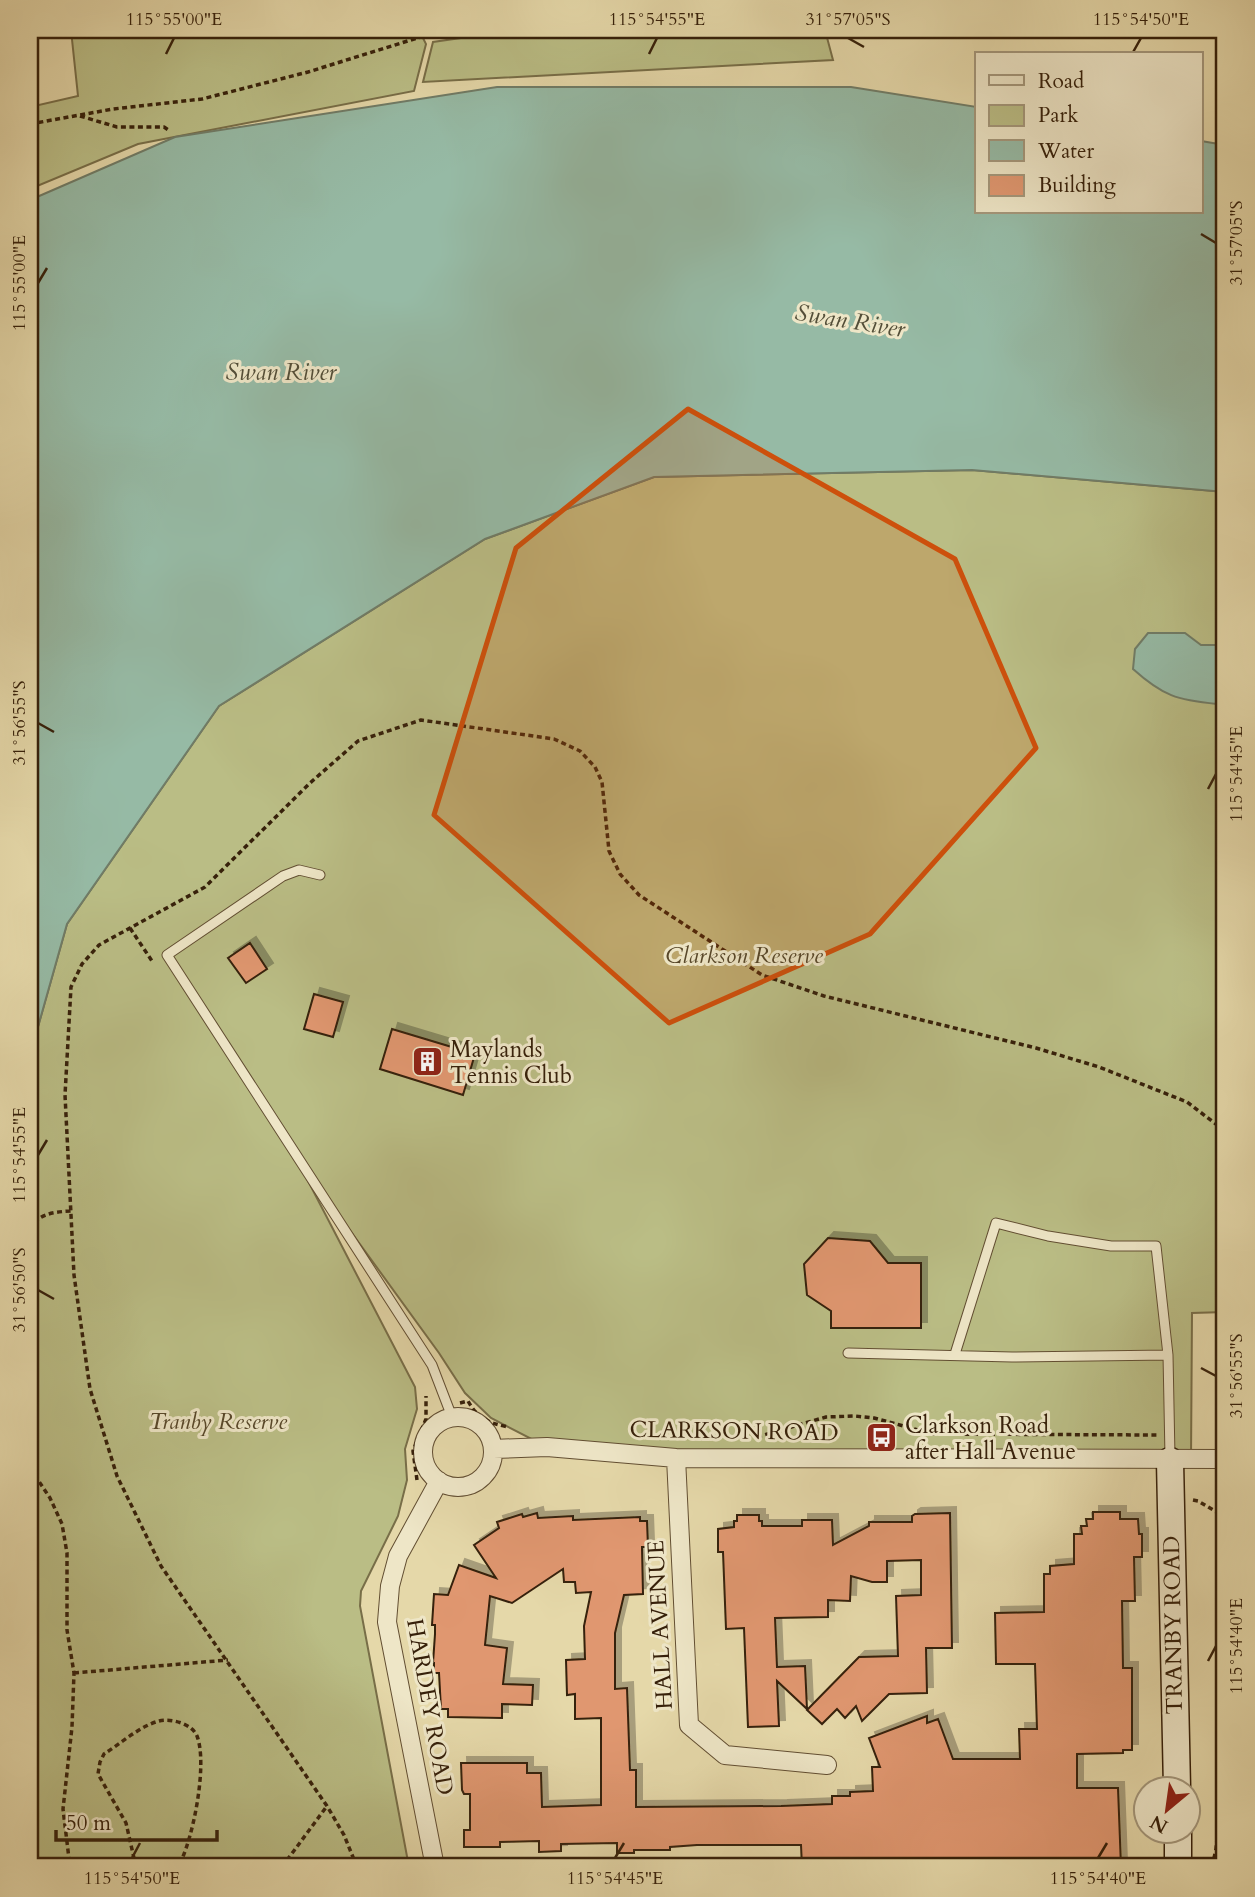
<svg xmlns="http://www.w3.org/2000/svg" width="1255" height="1897" font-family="Cardo,serif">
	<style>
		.green { fill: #babd85; stroke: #786e48; stroke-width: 2 }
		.water { fill: #96baa5; stroke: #707c67; stroke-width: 2 }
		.building { fill: #e09770; stroke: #36200a; stroke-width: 2; filter: url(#shadow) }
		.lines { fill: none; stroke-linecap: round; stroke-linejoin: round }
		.lane-casing { stroke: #624e32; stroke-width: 11 }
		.street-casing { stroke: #624e32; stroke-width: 20 }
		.secondary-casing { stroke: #36200a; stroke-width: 29 }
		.path { stroke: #36200a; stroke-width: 3.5; stroke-dasharray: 5 3.5; stroke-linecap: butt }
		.lane { stroke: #eee6c7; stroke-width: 9 }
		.street { stroke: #eee6c7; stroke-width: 18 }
		.secondary { stroke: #eee6c7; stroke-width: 26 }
		.marked { fill: #cd500c; fill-opacity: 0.2; stroke: #cd500c; stroke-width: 5; stroke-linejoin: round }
		.ticks { fill: none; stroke: #36200a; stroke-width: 2.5 }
		.labels { text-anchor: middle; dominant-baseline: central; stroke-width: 6; stroke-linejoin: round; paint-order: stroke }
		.park-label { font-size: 23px; font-style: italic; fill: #574729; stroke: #eee6c7 }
		.poi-label { font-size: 23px; fill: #36200a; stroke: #eee6c7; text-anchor: start }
		.street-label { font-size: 23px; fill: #36200a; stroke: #eee6c7 }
		.water-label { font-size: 24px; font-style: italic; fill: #534e38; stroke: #eee6c7 }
		.neatline { fill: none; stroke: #36200a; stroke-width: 2.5 }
		.ticks-label { font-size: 18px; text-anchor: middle; fill: #36200a }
	</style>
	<defs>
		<filter id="shadow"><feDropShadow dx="6" dy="-6" stdDeviation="0" flood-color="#0004"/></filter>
	</defs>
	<rect width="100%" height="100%" fill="#e5d8a9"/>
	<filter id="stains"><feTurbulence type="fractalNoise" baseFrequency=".00286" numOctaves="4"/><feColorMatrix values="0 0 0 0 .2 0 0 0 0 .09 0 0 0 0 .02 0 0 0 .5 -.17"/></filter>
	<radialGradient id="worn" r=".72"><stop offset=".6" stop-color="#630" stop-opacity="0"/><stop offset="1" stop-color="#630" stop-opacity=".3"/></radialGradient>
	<!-- green -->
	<path class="green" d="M 71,30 L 419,30 L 426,44 L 414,91 L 138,144 L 30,189 L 30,107 L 78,96 Z
		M 517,30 L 825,30 L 833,60 L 423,82 L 433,42 Z
		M 972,470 L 1225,492 L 1225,1312 L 1192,1313 L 1191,1460 L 547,1447 L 491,1418 L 465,1393 L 439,1353 L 293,1152 L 415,1387 L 417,1409 L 405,1449 L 407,1480 L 398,1516 L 361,1591 L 360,1606 L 409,1867 L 30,1867 L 30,1055 L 67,924 L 219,706 L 485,539 L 654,477 Z"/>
	<!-- water -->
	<path class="water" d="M 497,87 L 851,87 L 977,107 L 977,212 L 1201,212 L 1201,141 L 1225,145 L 1225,492 L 972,470 L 654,477 L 485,539 L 219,706 L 67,924 L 30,1055 L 30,200 L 175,137 Z
		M 1148,633 L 1185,633 L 1201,645 L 1221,645 L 1225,651 L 1225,698 L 1217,704 C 1177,700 1163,696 1133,669 L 1135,649 Z"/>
	<!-- building -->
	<path class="building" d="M 250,943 L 267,969 L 246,983 L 228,958 Z
		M 314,994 L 343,1002 L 333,1037 L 304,1029 Z
		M 392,1029 L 475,1054 L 463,1095 L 380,1069 Z
		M 828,1238 L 870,1241 L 888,1263 L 921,1263 L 921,1328 L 831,1328 L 831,1311 L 807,1295 L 804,1264 Z
		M 1093,1512 L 1120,1512 L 1120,1519 L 1138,1519 L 1139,1534 L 1142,1534 L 1142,1557 L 1134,1557 L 1135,1601 L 1122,1601 L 1123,1668 L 1132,1668 L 1132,1750 L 1123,1750 L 1123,1753 L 1077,1754 L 1077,1788 L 1118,1788 L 1121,1867 L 802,1867 L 801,1845 L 697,1845 L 670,1847 L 670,1850 L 634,1850 L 634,1853 L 617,1853 L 617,1843 L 561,1844 L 561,1851 L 539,1852 L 539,1841 L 500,1842 L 500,1847 L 464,1847 L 464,1830 L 470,1830 L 470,1794 L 464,1794 L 462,1790 L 461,1763 L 527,1763 L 527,1773 L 541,1773 L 542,1807 L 601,1805 L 601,1718 L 575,1719 L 575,1694 L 567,1695 L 566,1660 L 585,1659 L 584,1626 L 591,1592 L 576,1593 L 575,1582 L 564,1582 L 563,1569 L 512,1603 L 490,1596 L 485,1645 L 507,1648 L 503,1684 L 533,1685 L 532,1705 L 502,1704 L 502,1718 L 448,1717 L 448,1709 L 441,1709 L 439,1673 L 434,1673 L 434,1663 L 433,1663 L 435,1634 L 435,1625 L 432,1625 L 434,1594 L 448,1595 L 459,1565 L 496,1578 L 474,1545 L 499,1528 L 497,1522 L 522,1514 L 523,1517 L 537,1513 L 538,1518 L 573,1516 L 573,1520 L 640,1517 L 640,1521 L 647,1521 L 648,1547 L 642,1547 L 643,1594 L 624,1595 L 615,1633 L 615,1689 L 627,1688 L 630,1770 L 636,1770 L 636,1807 L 781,1806 L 832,1804 L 832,1796 L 850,1796 L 850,1792 L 873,1791 L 872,1767 L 880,1767 L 869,1738 L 927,1716 L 927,1723 L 938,1719 L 953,1759 L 1020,1759 L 1019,1729 L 1037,1729 L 1035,1664 L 996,1664 L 995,1613 L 1044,1612 L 1044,1574 L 1050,1574 L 1050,1566 L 1074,1564 L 1074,1534 L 1082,1534 L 1081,1526 L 1087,1526 L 1086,1519 L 1093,1519 Z
		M 950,1513 L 952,1648 L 926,1648 L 927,1693 L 889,1694 L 862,1721 L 856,1706 L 845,1718 L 837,1709 L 822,1724 L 807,1710 L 859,1657 L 898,1656 L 896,1596 L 921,1595 L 921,1560 L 887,1561 L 887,1582 L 872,1582 L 851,1576 L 850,1601 L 828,1600 L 828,1617 L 775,1618 L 777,1667 L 805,1666 L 807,1709 L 777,1681 L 779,1726 L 748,1727 L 744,1628 L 726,1629 L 723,1552 L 718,1552 L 718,1529 L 734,1527 L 734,1521 L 737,1521 L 737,1515 L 759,1515 L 759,1521 L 762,1521 L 762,1526 L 802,1526 L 802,1520 L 832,1520 L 833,1545 L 869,1526 L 869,1522 L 912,1522 L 912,1516 L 915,1514 Z"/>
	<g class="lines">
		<defs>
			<path id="lane" d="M 320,875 L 299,870 L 283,876 L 167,955 L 432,1365 L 452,1417
				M 848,1353 L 1012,1357 L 1168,1355 L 1170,1457
				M 955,1354 L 996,1223 L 1048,1236 L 1111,1246 L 1156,1246 L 1168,1355"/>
			<path id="street" d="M423 1452a35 35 0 1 1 70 0a35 35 0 1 1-70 0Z
				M 493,1449 L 547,1447 L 676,1458 L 1225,1459
				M 676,1458 L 689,1725 L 725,1755 L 827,1765
				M 435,1867 L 387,1622 L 390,1586 L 398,1556 L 439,1481"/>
			<path id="secondary" d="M 1170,1461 L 1177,1788
				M 1178,1830 L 1178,1867"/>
		</defs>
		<!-- lane casing -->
		<use href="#lane" class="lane-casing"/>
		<!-- street casing -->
		<use href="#street" class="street-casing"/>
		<!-- secondary casing -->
		<use href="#secondary" class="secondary-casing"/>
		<!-- path -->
		<path class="path" d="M 1188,30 L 1225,38
			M 80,116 L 117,127 L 164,127 L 170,131
			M 30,124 L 113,109 L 202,99 L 308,72 L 443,30
			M 130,928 L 152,961
			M 30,1230 C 38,1213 54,1212 71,1211
			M 460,1403 L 468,1401 C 478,1419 489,1423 508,1427
			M 757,1437 L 826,1417 L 855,1416 L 874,1418 L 933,1434 L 1157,1435
			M 30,1468 L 50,1498 L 62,1524 L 67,1553 L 67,1630 L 74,1673 L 72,1727 L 63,1809 L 70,1867
			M 417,1480 L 413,1451 L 426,1419 L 426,1396
			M 1193,1500 L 1198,1501 L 1225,1517
			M 1225,1618 C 1211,1642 1219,1680 1225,1706
			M 74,1673 L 228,1660
			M 1217,1852 L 1221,1867
			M 136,1867 L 126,1823 L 98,1774 L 100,1762 L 104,1754 C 120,1744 140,1726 159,1721 C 172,1718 192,1724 197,1736 C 208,1764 193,1841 178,1867
			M 282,1867 L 327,1806
			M 357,1867 L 344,1835 L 327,1806 L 161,1566 L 117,1476 L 90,1389 L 74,1275 L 65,1095 L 71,987 L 82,964 L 99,945 L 205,887 L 310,783 L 358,741 L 421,720 L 554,739 L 580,751 L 595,767 L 602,782 L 609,851 L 620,874 L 639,895 L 762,975 L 824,996 L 1036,1048 L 1099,1067 L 1187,1102 L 1225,1131
			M 1212,1867 L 1216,1849 L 1223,1775 L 1225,1716"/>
		<!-- lane -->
		<use href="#lane" class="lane"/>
		<!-- street -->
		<use href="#street" class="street"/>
		<!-- secondary -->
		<use href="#secondary" class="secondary"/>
	</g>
	<!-- marked area -->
	<path class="marked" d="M 688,409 L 955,559 L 1036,748 L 870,934 L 669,1023 L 434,815 L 516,548 Z"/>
	<!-- ticks -->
	<path class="ticks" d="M 848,38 L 864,47M 166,54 L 174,38M 649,54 L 657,38M 1132,54 L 1141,38M 1201,234 L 1216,243M 38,283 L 47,268M 38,723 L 54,732M 1208,789 L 1216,774M 38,1155 L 47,1140M 38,1290 L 54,1299M 1201,1368 L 1216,1376M 1208,1661 L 1216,1646M 132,1858 L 140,1843M 615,1858 L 624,1843M 1098,1858 L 1107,1843"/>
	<!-- icons -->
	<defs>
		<symbol id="building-square" viewBox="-11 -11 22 22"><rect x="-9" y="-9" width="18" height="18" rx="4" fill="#8f2418" stroke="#eee6c7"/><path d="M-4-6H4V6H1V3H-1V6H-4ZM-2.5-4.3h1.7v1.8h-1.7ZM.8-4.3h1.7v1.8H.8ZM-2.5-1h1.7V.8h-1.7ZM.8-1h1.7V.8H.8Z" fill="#fff"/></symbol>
		<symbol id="bus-square" viewBox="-11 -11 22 22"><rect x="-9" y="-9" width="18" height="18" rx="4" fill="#8f2418" stroke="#eee6c7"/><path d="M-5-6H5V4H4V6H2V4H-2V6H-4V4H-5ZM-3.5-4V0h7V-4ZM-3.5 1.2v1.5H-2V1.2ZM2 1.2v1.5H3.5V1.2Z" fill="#fff"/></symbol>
	</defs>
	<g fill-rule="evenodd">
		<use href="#building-square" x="410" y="1044" width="35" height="35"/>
		<use href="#bus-square" x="864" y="1420" width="35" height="35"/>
	</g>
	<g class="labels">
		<!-- park labels -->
		<g class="park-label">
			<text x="744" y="955">Clarkson Reserve</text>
			<text x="218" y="1421">Tranby Reserve</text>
		</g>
		<!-- poi labels -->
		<g class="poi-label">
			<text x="450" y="1049">Maylands<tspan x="450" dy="26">Tennis Club</tspan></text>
			<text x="905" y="1425">Clarkson Road<tspan x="905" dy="26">after Hall Avenue</tspan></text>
		</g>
		<!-- street labels -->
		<g class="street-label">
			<text transform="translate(734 1431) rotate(1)">CLARKSON ROAD</text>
			<text transform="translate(660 1625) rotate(-93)">HALL AVENUE</text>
			<text transform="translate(1173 1625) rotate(-91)">TRANBY ROAD</text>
			<text transform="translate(430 1707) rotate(80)">HARDEY ROAD</text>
		</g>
		<!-- water labels -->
		<g class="water-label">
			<text transform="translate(850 321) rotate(9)">Swan River</text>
			<text x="281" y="372">Swan River</text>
		</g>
	</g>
	<!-- margin -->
	<rect width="1255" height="1897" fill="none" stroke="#e5d8a9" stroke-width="77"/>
	<!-- legend -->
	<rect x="975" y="52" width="228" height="161" fill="#eee6c7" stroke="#a4977b" stroke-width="2"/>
	<rect x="989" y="75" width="35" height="10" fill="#eee6c7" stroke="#a4977b" stroke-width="2"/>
	<text x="1038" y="88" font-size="21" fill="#36200a">Road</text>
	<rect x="989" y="105" width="35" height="21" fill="#babd85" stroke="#a4977b" stroke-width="2"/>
	<text x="1038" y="122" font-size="21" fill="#36200a">Park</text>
	<rect x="989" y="140" width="35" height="21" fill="#96baa5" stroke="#a4977b" stroke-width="2"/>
	<text x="1038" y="158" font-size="21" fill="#36200a">Water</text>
	<rect x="989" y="175" width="35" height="21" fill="#e09770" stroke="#a4977b" stroke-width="2"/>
	<text x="1038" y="192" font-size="21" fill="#36200a">Building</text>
	<!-- north arrow -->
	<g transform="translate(1167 1810) rotate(209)"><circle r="33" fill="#eee6c7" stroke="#a4977b" stroke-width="2"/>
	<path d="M0-5L12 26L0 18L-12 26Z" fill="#8f2418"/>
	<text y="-10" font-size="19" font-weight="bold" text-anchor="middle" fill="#36200a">N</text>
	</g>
	<!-- scale -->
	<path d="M56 1830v10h161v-10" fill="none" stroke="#36200a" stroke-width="3.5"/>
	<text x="66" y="1830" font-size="21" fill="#36200a" stroke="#eee6c7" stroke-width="5" paint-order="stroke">50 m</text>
	<rect x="38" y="38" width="1178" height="1820" class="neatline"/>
	<g class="ticks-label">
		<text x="174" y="25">115°55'00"E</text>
		<text x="657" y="25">115°54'55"E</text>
		<text x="848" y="25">31°57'05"S</text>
		<text x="1141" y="25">115°54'50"E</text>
		<text transform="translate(1236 243) rotate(-90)" y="6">31°57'05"S</text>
		<text transform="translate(19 283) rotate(-90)" y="6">115°55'00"E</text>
		<text transform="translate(19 723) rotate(-90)" y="6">31°56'55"S</text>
		<text transform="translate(1236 774) rotate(-90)" y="6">115°54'45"E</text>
		<text transform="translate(19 1155) rotate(-90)" y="6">115°54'55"E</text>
		<text transform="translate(19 1290) rotate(-90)" y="6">31°56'50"S</text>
		<text transform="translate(1236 1376) rotate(-90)" y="6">31°56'55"S</text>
		<text transform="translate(1236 1646) rotate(-90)" y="6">115°54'40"E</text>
		<text x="132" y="1884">115°54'50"E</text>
		<text x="615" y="1884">115°54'45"E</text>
		<text x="1098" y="1884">115°54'40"E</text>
	</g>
	<rect width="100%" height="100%" filter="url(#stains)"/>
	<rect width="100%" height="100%" fill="url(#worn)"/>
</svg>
